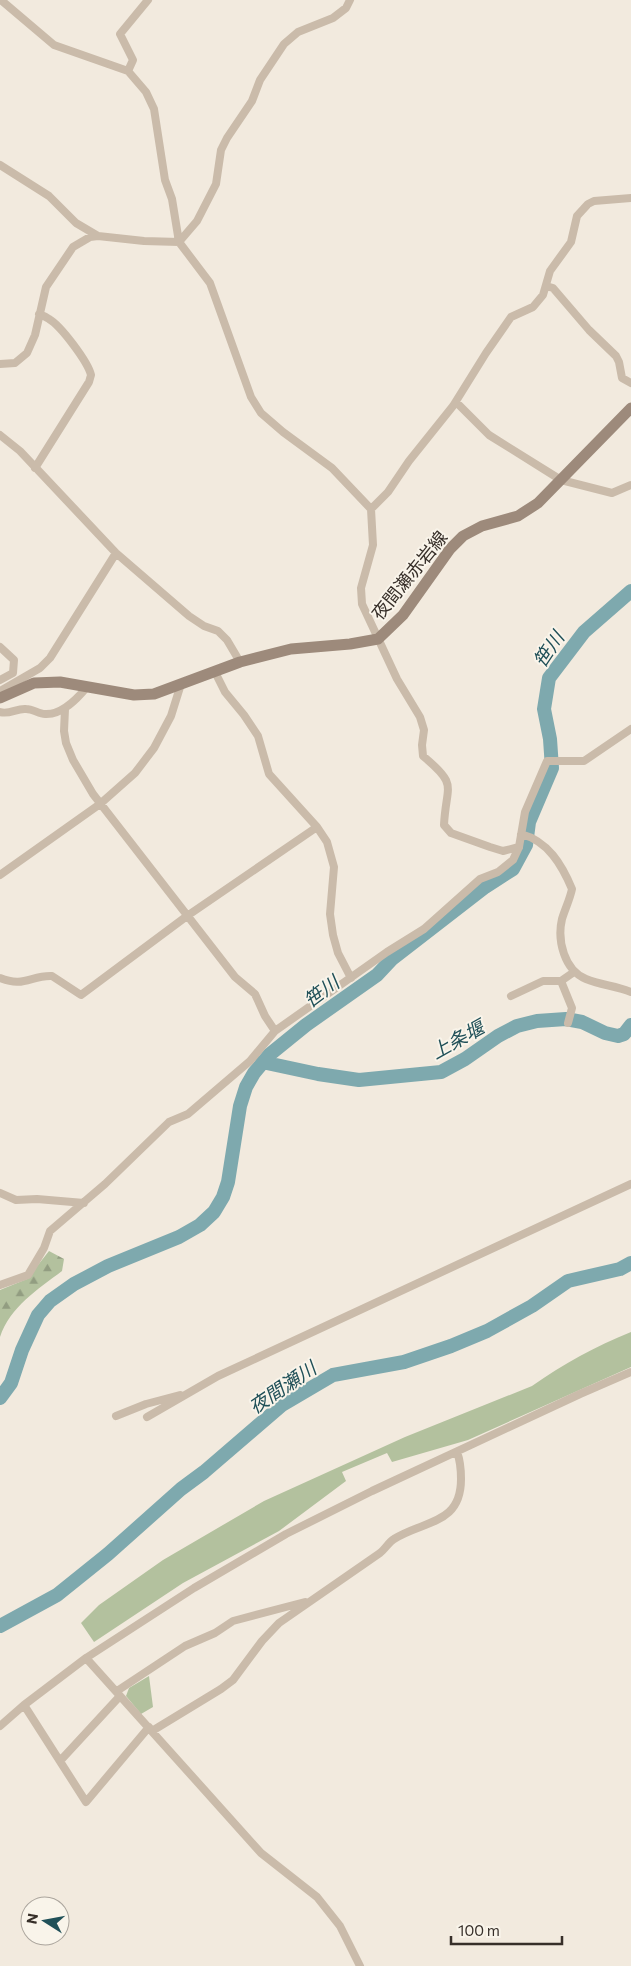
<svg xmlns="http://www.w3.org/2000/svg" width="631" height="1966" font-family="Commissioner,'Noto Sans JP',sans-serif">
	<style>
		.forest { fill: url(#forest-firs) }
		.park { fill: #b3c19e }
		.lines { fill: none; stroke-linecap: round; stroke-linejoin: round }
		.river { stroke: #7ea9ae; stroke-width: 14 }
		.street { stroke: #cabbaa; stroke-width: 8 }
		.secondary { stroke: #9d8a7b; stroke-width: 11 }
		.labels { text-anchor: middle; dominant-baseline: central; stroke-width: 4; stroke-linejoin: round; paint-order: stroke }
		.street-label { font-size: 18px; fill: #372f29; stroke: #f9f4ea }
		.water-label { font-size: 19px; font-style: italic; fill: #205058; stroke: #f9f4ea }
	</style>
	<defs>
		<pattern id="forest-firs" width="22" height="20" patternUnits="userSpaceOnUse" patternTransform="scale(1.25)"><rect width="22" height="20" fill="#b3c19e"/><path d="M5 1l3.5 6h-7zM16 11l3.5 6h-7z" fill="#929d81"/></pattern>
	</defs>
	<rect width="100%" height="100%" fill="#f2eade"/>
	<!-- forest -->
	<path class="forest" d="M 49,1251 L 64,1259 L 62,1271 C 38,1289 10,1307 0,1337 L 0,1290 L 27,1279 Z"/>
	<!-- park -->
	<path class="park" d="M 631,1332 L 631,1367 L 468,1440 L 392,1462 L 387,1453 L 342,1472 L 346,1481 L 279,1531 L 183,1583 L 94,1642 L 81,1623 L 99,1605 L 163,1560 L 264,1501 L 405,1437 L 532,1386 C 563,1364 596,1346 631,1332 Z
		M 149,1676 L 153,1707 L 141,1714 L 126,1696 L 129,1688 Z"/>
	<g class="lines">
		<!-- river -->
		<path class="river" d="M 262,1062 L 318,1074 L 359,1080 L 441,1072 L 465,1059 L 498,1036 L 517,1026 L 537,1021 L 566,1019 L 582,1022 L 605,1033 L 618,1036 L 624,1034 L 631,1025
			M 0,1398 L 11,1383 L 22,1350 L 38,1315 L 50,1301 L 74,1284 L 108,1266 L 179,1237 L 200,1225 L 214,1212 L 223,1197 L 228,1182 L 240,1106 L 246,1087 L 254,1073 L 269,1055 L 306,1025 L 377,975 L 392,959 L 485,887 L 513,869 L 526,845 L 529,822 L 552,768 L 550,739 L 544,709 L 549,678 L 584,632 L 631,591
			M 0,1626 L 57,1595 L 108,1554 L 181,1489 L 204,1472 L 282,1405 L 333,1375 L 404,1362 L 451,1346 L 487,1331 L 532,1306 L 568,1281 L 620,1269 L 631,1263"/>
		<!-- street -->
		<path class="street" d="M 1,0 L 54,45 L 128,71 L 146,92 L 154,109 L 165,180 L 172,199 L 179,242 L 210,283 L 251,397 L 261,413 L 283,432 L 332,468 L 371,509 L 373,545 L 361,588 L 362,604 L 397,679 L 420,717 L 424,730 L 422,745 L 423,756 C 459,786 446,784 444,825 L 451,833 L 490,847 L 503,851 L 519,847
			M 128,71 L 133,60 L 120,34 L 148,0
			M 0,165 L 49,196 L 76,223 L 98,236
			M 179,242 L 197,221 L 216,184 L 221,150 L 227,138 L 252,101 L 260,80 L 284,44 L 298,32 L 333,18 L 346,8 L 350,0
			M 546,286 L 553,288 L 589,330 L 616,356 L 619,362 L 622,378 L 631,383
			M 0,364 L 15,363 L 27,353 L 35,335 L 46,287 L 73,247 L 90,237 L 98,236 L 144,241 L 179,242
			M 456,402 L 489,435 L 561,480 L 612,493 L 631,485
			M 0,435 L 20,451 L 116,553 L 189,616 L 204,626 L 218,631 L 227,640 L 240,662
			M 35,468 L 89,382 L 91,375 C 88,362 61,326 49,319 C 46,317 42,315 39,314
			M 371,509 L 388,492 L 409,461 L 453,406 L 486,353 L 511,317 L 533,307 L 543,295 L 550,271 L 571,242 L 577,216 L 588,204 L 594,201 L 631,198
			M 0,647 L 14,660 L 13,673 L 0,680
			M 215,672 L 225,692 L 244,715 L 258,736 L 269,774 L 317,827 L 327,842 L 334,867 L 330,914 L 333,935 L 338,953 L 351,978
			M 0,691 L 40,668 L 50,658 L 116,553
			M 65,709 L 64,731 L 66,743 L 73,760 L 93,794 L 235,977 L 255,994 L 265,1016 L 275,1031
			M 0,712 C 9,715 17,708 26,709 C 33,709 39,714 45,714 C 62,715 77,699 87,687
			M 521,834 C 548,841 562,865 572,889 C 570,899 565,909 562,919 C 557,940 564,970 586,979 C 600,985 617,986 631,992
			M 0,875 L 100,804 L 135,773 L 154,748 L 171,716 L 181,684
			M 0,978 C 24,988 31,975 52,976 L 81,995 L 187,916 L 317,827
			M 511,996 L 543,981 L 561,981
			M 568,1023 L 572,1008 L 561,981 L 574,972
			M 0,1193 L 16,1200 L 37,1199 L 84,1203
			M 0,1285 L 28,1275 L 44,1248 L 50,1231 L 105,1184 L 169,1122 L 188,1114 L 250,1061 L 275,1031 L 387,952 L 424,929 L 480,879 L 498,872 L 513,860 L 519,847 L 525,812 L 547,761 L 584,761 L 631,729
			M 116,1416 L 146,1404 L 180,1395
			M 147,1417 L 218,1376 L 631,1184
			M 86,1658 L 261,1853 L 317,1897 L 340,1926 L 360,1966
			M 117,1691 L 185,1646 L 215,1633 L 233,1621 L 305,1602
			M 24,1705 L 86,1802 L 149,1727
			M 0,1726 L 24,1705 L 86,1658 L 194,1588 L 286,1534 L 372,1491 L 580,1394 L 631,1372
			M 152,1731 L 221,1689 L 233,1680 L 262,1641 L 279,1623 L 380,1553 C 385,1549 389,1542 394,1539 C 424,1520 461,1525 461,1479 C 461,1470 460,1460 457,1452
			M 60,1761 L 120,1696"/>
		<!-- secondary -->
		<path class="secondary" d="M 0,698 L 34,683 L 60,682 L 134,695 L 154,694 L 240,662 L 291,649 L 350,644 L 378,639 L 403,615 L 450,549 L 463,536 L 482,526 L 518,516 L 538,503 L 631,408"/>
	</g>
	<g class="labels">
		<!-- street labels -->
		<g class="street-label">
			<text transform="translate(409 575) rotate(-51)">夜間瀬赤岩線</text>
		</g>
		<!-- water labels -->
		<g class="water-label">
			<text transform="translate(548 649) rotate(-56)">笹川</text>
			<text transform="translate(321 991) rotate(-37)">笹川</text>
			<text transform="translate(457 1039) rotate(-29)">上条堰</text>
			<text transform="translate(282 1387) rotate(-34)">夜間瀬川</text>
		</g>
	</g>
	<!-- north arrow -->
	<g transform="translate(45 1921) rotate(281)"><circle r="24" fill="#f9f4ea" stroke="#aba59d"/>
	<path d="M0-4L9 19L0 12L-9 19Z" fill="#205058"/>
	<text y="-8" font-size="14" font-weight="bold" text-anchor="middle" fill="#372f29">N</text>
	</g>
	<!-- scale -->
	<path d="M451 1936v8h111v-8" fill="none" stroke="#372f29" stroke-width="2.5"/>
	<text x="458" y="1936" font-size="15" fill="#372f29" stroke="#f9f4ea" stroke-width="4" paint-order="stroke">100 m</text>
</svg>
